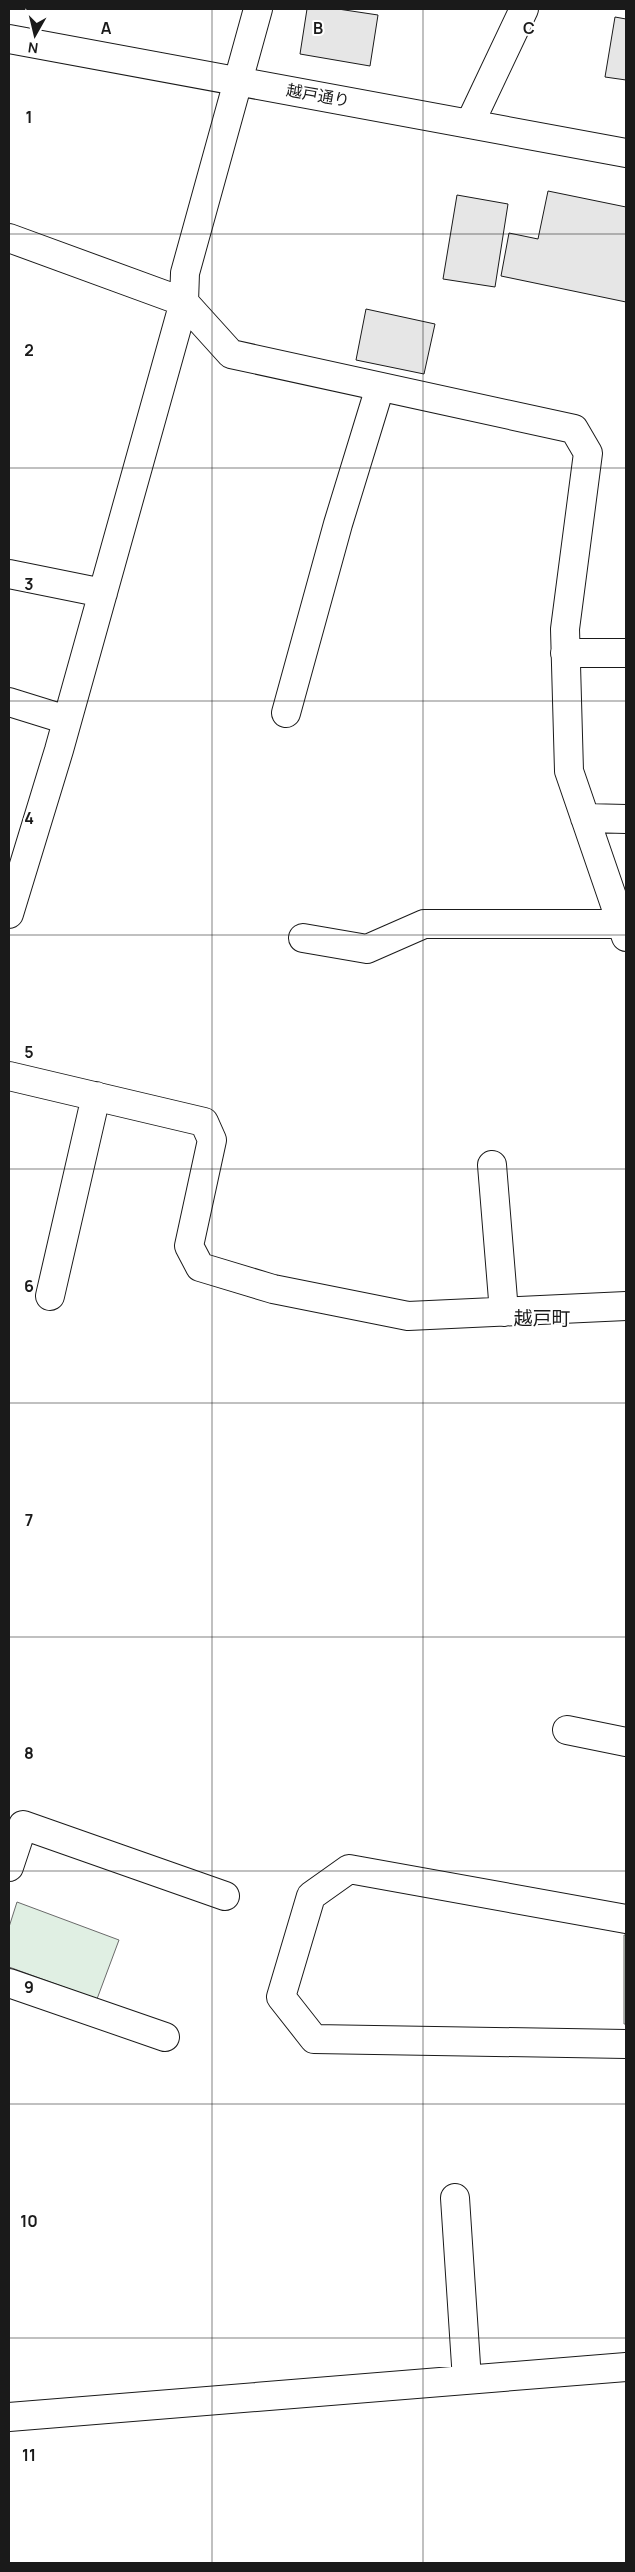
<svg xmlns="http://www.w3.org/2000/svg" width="635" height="2572" font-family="Manrope,'Noto Sans JP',sans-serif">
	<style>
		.green { fill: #e0efe3; stroke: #6a6a6a }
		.building { fill: #e6e6e6; stroke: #1a1a1a }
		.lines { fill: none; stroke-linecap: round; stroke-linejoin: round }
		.street-casing { stroke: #1a1a1a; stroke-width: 30 }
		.secondary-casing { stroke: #1a1a1a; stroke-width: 30 }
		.street { stroke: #fff; stroke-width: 28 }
		.secondary { stroke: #fff; stroke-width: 28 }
		.grid { fill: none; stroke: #1a1a1a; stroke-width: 1; stroke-opacity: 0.55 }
		.labels { text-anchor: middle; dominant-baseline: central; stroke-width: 4; stroke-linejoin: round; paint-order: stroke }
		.street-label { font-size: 16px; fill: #1a1a1a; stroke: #fff }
		.quarter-label { font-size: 19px; fill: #1a1a1a; stroke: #fff }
		.grid-label { font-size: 16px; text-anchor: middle; font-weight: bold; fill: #1a1a1a; stroke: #fff; stroke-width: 4; stroke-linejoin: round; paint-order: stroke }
	</style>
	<rect width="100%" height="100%" fill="#fff"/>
	<!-- green -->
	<path class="green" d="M 17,1902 L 119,1940 L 97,1999 L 9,1967 L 9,1927 Z
		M 624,1935 L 626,1935 L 626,2024 L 624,2024 Z"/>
	<!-- building -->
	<path class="building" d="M 307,9 L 338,9 L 378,15 L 370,66 L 300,54 Z
		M 615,17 L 626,19 L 626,80 L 605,77 Z
		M 548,191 L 626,207 L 626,302 L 501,276 L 509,233 L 538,239 Z
		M 457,195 L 508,204 L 495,287 L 443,279 Z
		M 366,309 L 435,324 L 424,374 L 356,360 Z"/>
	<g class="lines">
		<defs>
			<path id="street" d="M 258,9 L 185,273 L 184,302 L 231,354 L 574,429 L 588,453 L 565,629 L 569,771 L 626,937
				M 9,238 L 184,302 L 59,750 L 9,914
				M 9,574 L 103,593
				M 565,653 L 626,653
				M 9,702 L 67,720
				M 286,713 L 338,524 L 380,387
				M 585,818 L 626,819
				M 303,938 L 367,949 L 424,924 L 622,924
				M 9,1076 L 204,1122 L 212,1140 L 189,1246 L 200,1267 L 273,1289 L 408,1316 L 626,1306
				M 492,1165 L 504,1312
				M 50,1296 L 96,1096
				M 567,1730 L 626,1742
				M 9,1867 L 23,1825 L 225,1896
				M 626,1919 L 349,1869 L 311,1896 L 281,1997 L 314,2039 L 626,2044
				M 9,1983 L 165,2037
				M 455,2198 L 467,2380
				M 9,2417 L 626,2367"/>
			<path id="secondary" d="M 9,39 L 626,153
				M 470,123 L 524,9"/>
		</defs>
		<!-- street casing -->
		<use href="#street" class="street-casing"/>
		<!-- secondary casing -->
		<use href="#secondary" class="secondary-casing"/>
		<!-- street -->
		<use href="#street" class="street"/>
		<!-- secondary -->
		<use href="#secondary" class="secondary"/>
	</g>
	<!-- grid -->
	<path class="grid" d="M 212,9 L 212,2563M 423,9 L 423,2563M 9,234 L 626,234M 9,468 L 626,468M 9,701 L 626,701M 9,935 L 626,935M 9,1169 L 626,1169M 9,1403 L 626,1403M 9,1637 L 626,1637M 9,1871 L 626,1871M 9,2104 L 626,2104M 9,2338 L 626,2338"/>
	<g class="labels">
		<!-- street labels -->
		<g class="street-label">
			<text transform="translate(318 95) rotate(10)">越戸通り</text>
		</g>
		<!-- quarter labels -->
		<g class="quarter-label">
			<text x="542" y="1318">越戸町</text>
		</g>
	</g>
	<g class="grid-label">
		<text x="106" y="34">A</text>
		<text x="318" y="34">B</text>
		<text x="529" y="34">C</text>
		<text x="29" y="123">1</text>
		<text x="29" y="356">2</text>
		<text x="29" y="590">3</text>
		<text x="29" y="824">4</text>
		<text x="29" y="1058">5</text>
		<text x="29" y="1292">6</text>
		<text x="29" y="1526">7</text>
		<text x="29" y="1759">8</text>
		<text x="29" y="1993">9</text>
		<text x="29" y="2227">10</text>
		<text x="29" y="2461">11</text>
	</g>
	<!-- border -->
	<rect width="635" height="2572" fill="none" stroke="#1a1a1a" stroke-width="20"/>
	<!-- north arrow -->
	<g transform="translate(35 35) rotate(188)" stroke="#ffffff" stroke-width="4" paint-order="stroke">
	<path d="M0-4L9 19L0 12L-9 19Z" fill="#1a1a1a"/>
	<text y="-8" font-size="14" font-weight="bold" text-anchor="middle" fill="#1a1a1a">N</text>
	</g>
</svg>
